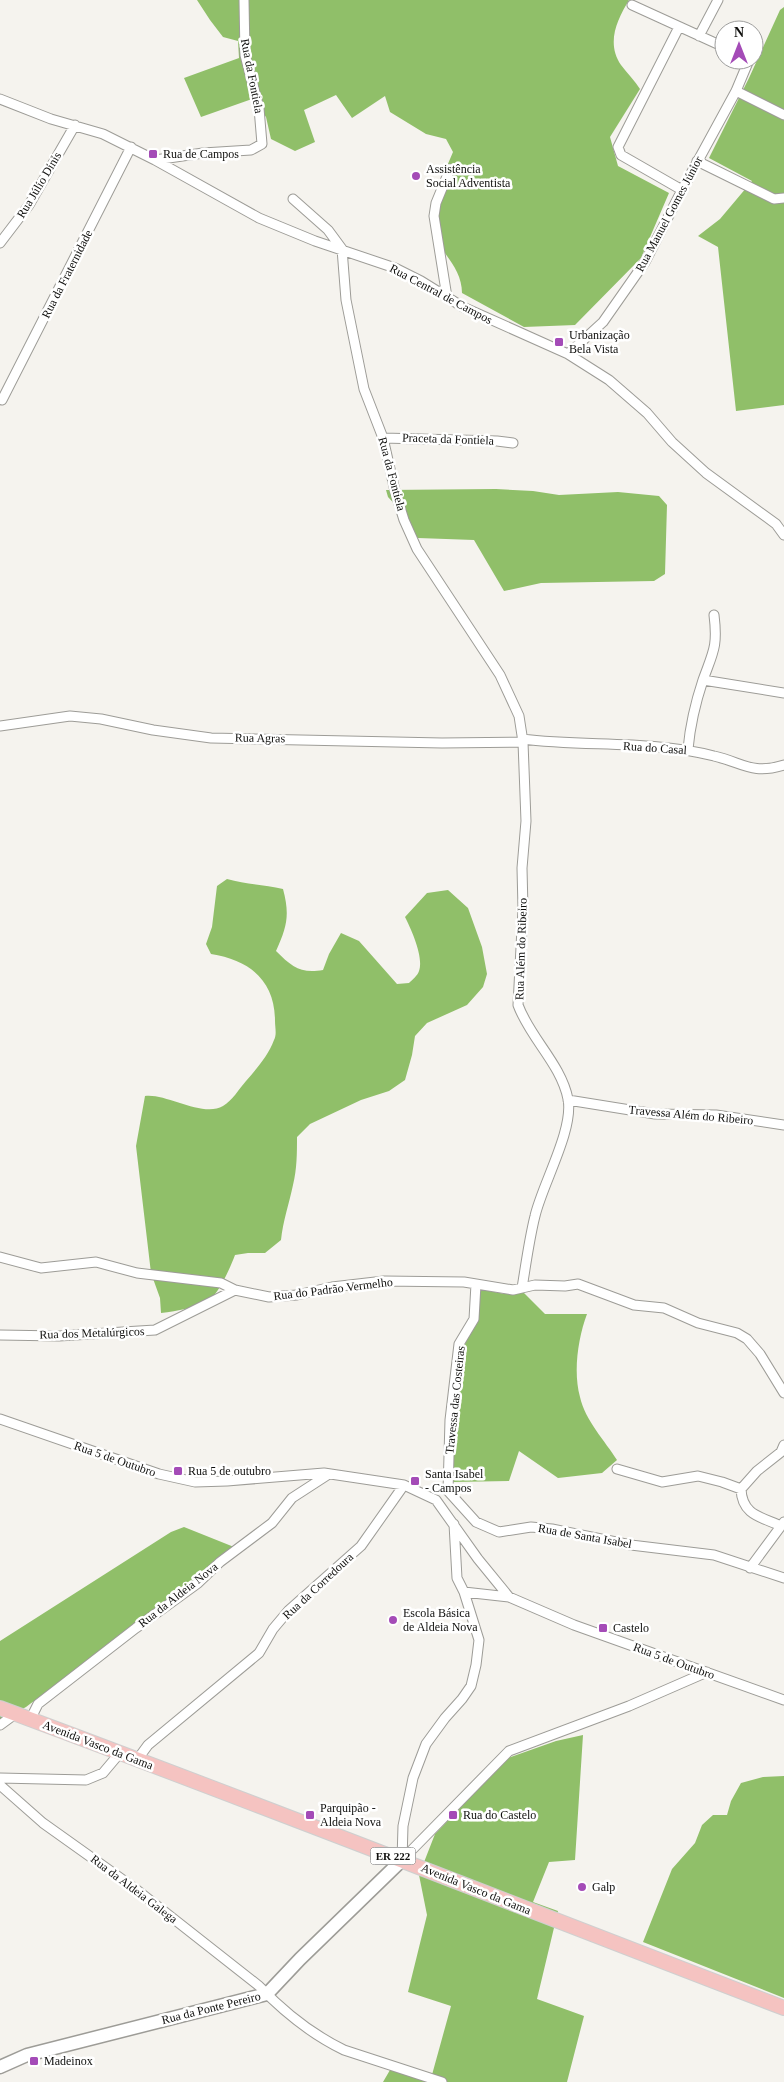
<svg xmlns="http://www.w3.org/2000/svg" width="784" height="2082" font-family="'Times New Roman',serif">
	<style>
		.forest { fill: #90bf69 }
		.lines { fill: none; stroke-linecap: round; stroke-linejoin: round }
		.street-casing { stroke: #9d9c97; stroke-width: 11 }
		.secondary-casing { stroke: #9d9c97; stroke-width: 15 }
		.primary-casing { stroke: #cfcfcf; stroke-width: 16 }
		.street { stroke: #fff; stroke-width: 9 }
		.secondary { stroke: #fff; stroke-width: 12 }
		.primary { stroke: #f5c3c1; stroke-width: 14 }
		.poi-dot { fill: #a44bb7; stroke: #fff; stroke-width: 2 }
		.labels { text-anchor: middle; dominant-baseline: central; stroke-width: 5; stroke-linejoin: round; paint-order: stroke }
		.shield { fill: #fff; stroke: #575756; stroke-width: 1 }
		.shield-label { font-size: 11px; font-weight: bold; fill: #0f0f0d }
		.street-label { font-size: 12px; fill: #0f0f0d; stroke: #fff }
		.poi-label { font-size: 12px; fill: #0f0f0d; stroke: #fff; text-anchor: start }
	</style>
	<rect width="100%" height="100%" fill="#f5f3ee"/>
	<!-- forest -->
	<path class="forest" d="M 197,0 L 629,0 C 617,20 606,43 621,65 C 627,73 635,81 640,89 L 610,137 L 618,166 L 669,193 L 641,258 L 575,325 L 524,327 L 462,293 C 462,271 446,256 434,238 L 439,185 L 453,152 L 446,139 L 426,134 L 390,112 L 385,96 L 352,118 L 336,95 L 304,110 L 315,142 L 295,151 L 271,139 L 266,117 L 252,99 L 201,117 L 184,78 L 239,58 L 238,41 L 223,37 L 210,20 Z
		M 784,7 L 784,405 L 736,411 L 718,247 L 698,236 L 720,219 L 752,181 L 709,158 L 749,78 L 780,10 Z
		M 496,489 L 533,491 L 559,495 L 618,492 L 659,496 L 667,505 L 665,574 L 654,581 L 541,583 L 504,591 L 474,540 L 418,538 L 410,531 L 401,511 L 388,497 L 386,490 Z
		M 227,879 C 245,884 264,885 283,889 C 290,915 287,927 276,951 C 292,967 301,974 323,970 L 329,954 L 341,933 L 359,941 L 397,984 L 409,983 C 412,980 418,975 419,971 C 424,957 411,929 405,917 L 427,893 L 448,890 L 468,908 L 482,947 L 487,974 L 483,987 L 467,1005 L 427,1023 L 415,1036 L 412,1055 L 405,1080 L 389,1091 L 361,1100 L 310,1124 L 297,1137 C 297,1153 297,1169 293,1185 C 289,1204 283,1221 281,1240 L 265,1253 L 248,1253 L 235,1255 C 231,1266 219,1293 210,1299 C 195,1308 178,1311 161,1313 L 160,1298 L 151,1273 L 136,1146 L 145,1096 C 166,1093 203,1118 223,1106 C 232,1101 239,1089 246,1081 C 257,1068 268,1056 274,1040 C 277,1035 275,1027 275,1021 C 275,981 250,960 211,954 L 206,944 L 212,927 L 217,886 Z
		M 474,1288 L 505,1294 L 521,1290 L 545,1314 L 587,1314 C 578,1338 573,1372 580,1397 C 585,1420 605,1441 617,1460 L 602,1473 L 558,1478 L 519,1451 L 509,1481 L 452,1482 L 460,1376 Z
		M 184,1527 L 234,1547 L 170,1598 L 26,1707 L 0,1721 L 0,1641 L 171,1532 Z
		M 583,1735 L 575,1860 L 549,1862 L 533,1902 L 558,1911 L 537,1999 L 584,2016 L 567,2082 L 430,2082 L 451,2006 L 408,1992 L 427,1915 L 419,1875 L 435,1834 L 508,1758 L 556,1741 Z
		M 784,1776 L 784,1998 L 643,1942 L 672,1869 L 695,1843 L 702,1825 L 713,1815 L 727,1815 L 731,1801 L 741,1783 L 763,1777 Z
		M 390,2070 L 430,2082 L 383,2082 Z"/>
	<g class="lines">
		<defs>
			<path id="street" d="M 632,5 L 724,47
				M 679,27 L 618,147 L 621,155 L 682,190
				M 699,36 L 718,0
				M 736,91 L 784,115
				M 0,99 L 51,119 L 103,134 L 155,160 L 259,218 L 315,241 L 395,268 L 421,281 L 463,307 L 568,354 L 609,380 L 647,413 L 672,442 L 706,473 L 776,524 L 784,535
				M 155,160 L 203,153 L 251,150 L 262,144 L 259,108 L 245,55 L 244,0
				M 697,161 L 774,199 L 784,198
				M 293,199 L 328,230 L 342,249 L 346,300 L 364,389 L 383,438 L 395,491 L 404,520 L 417,549 L 500,675 L 519,716 L 523,742 L 526,821 L 522,868 L 523,909 L 518,1005 C 530,1038 561,1064 568,1099 C 574,1130 542,1185 535,1216 C 529,1240 526,1264 522,1288
				M 0,243 L 29,205 L 75,125
				M 447,297 L 434,216 L 436,203 L 450,169
				M 568,354 L 603,322 L 645,262 L 682,190 L 736,91 L 749,60
				M 2,400 L 131,147
				M 383,438 L 497,441 L 513,443
				M 703,680 L 784,693
				M 0,726 L 70,716 L 101,719 L 153,730 L 211,738 L 442,743 L 523,742
				M 522,739 C 586,747 652,740 714,756 C 744,763 751,775 784,765
				M 688,749 C 690,727 696,701 703,680 C 713,652 718,647 714,615
				M 568,1100 L 655,1114 L 716,1115 L 784,1125
				M 0,1257 L 41,1268 L 96,1262 L 137,1273 L 221,1283 L 235,1290 L 269,1297 L 297,1295 L 332,1287 L 384,1281 L 464,1282 L 513,1290 L 535,1285 L 565,1286 L 578,1284 L 634,1305 L 664,1308 L 698,1323 L 737,1333 L 747,1339 L 760,1354 L 784,1393
				M 0,1335 L 59,1336 L 155,1330 L 235,1290
				M 0,1419 L 159,1474 L 195,1482 L 227,1481 L 324,1473 L 404,1485 L 436,1500 L 478,1559 L 509,1597 L 574,1625 L 784,1700
				M 617,1469 L 662,1482 L 698,1476 L 722,1482 L 741,1489
				M 448,1491 L 476,1522 L 499,1532 L 531,1527 L 552,1529 L 631,1545 L 714,1555 L 784,1578
				M 448,1491 L 450,1420 L 459,1344 L 474,1319 L 476,1284
				M 781,1526 C 761,1517 742,1515 741,1489 L 757,1471 L 781,1452 L 784,1445
				M 750,1568 L 784,1522
				M 464,1592 L 509,1597
				M 30,1720 L 38,1704 L 136,1628 L 198,1583 L 220,1562 L 272,1523 L 292,1498 L 329,1474
				M 0,1725 L 15,1714
				M 137,1760 L 148,1745 L 259,1653 L 273,1629 L 289,1610 L 361,1546 L 404,1485
				M 0,1778 L 86,1780 L 103,1773 L 119,1754
				M 0,1785 L 43,1823 L 137,1890 L 259,1986 C 283,2011 313,2035 344,2050 L 442,2082
				M 402,1860 L 509,1751 L 629,1706 L 707,1672
				M 402,1860 L 403,1826 L 413,1778 L 426,1744 L 445,1718 L 462,1699 L 471,1686 L 476,1665 L 479,1640 L 464,1592 L 457,1578 L 454,1524"/>
			<path id="secondary" d="M 0,2067 L 27,2055 L 267,1994 L 300,1959 L 402,1860"/>
			<path id="primary" d="M 0,1708 C 262,1805 523,1908 784,2008"/>
		</defs>
		<!-- street casing -->
		<use href="#street" class="street-casing"/>
		<!-- secondary casing -->
		<use href="#secondary" class="secondary-casing"/>
		<!-- primary casing -->
		<use href="#primary" class="primary-casing"/>
		<!-- street -->
		<use href="#street" class="street"/>
		<!-- secondary -->
		<use href="#secondary" class="secondary"/>
		<!-- primary -->
		<use href="#primary" class="primary"/>
	</g>
	<!-- markers -->
	<g class="poi-dot">
		<rect x="148" y="149" width="10" height="10" rx="2.5"/>
		<circle cx="416" cy="176" r="5"/>
		<rect x="554" y="337" width="10" height="10" rx="2.5"/>
		<rect x="173" y="1466" width="10" height="10" rx="2.5"/>
		<rect x="410" y="1476" width="10" height="10" rx="2.5"/>
		<circle cx="393" cy="1620" r="5"/>
		<rect x="598" y="1623" width="10" height="10" rx="2.5"/>
		<rect x="305" y="1810" width="10" height="10" rx="2.5"/>
		<rect x="448" y="1810" width="10" height="10" rx="2.5"/>
		<circle cx="582" cy="1887" r="5"/>
		<rect x="29" y="2056" width="10" height="10" rx="2.5"/>
	</g>
	<g class="labels">
		<!-- shield labels -->
		<rect class="shield" x="370.5" y="1847.5" width="45" height="17" rx="4"/>
		<g class="shield-label">
			<text x="393" y="1856">ER 222</text>
		</g>
		<!-- street labels -->
		<g class="street-label">
			<text transform="translate(252 76) rotate(79)">Rua da Fontiela</text>
			<text transform="translate(39 185) rotate(-59)">Rua Júlio Dinis</text>
			<text transform="translate(669 214) rotate(-62)">Rua Manuel Gomes Júnior</text>
			<text transform="translate(67 274) rotate(-63)">Rua da Fraternidade</text>
			<text transform="translate(441 294) rotate(28)">Rua Central de Campos</text>
			<text transform="translate(448 439) rotate(2)">Praceta da Fontiela</text>
			<text transform="translate(392 474) rotate(75)">Rua da Fontiela</text>
			<text transform="translate(260 738) rotate(1)">Rua Agras</text>
			<text transform="translate(655 748) rotate(4)">Rua do Casal</text>
			<text transform="translate(521 949) rotate(-88)">Rua Além do Ribeiro</text>
			<text transform="translate(691 1115) rotate(5)">Travessa Além do Ribeiro</text>
			<text transform="translate(333 1289) rotate(-7)">Rua do Padrão Vermelho</text>
			<text transform="translate(92 1333) rotate(-2)">Rua dos Metalúrgicos</text>
			<text transform="translate(455 1400) rotate(-84)">Travessa das Costeiras</text>
			<text transform="translate(115 1459) rotate(19)">Rua 5 de Outubro</text>
			<text transform="translate(585 1536) rotate(10)">Rua de Santa Isabel</text>
			<text transform="translate(318 1586) rotate(-43)">Rua da Corredoura</text>
			<text transform="translate(178 1595) rotate(-38)">Rua da Aldeia Nova</text>
			<text transform="translate(674 1661) rotate(20)">Rua 5 de Outubro</text>
			<text transform="translate(98 1745) rotate(21)">Avenida Vasco da Gama</text>
			<text transform="translate(134 1889) rotate(37)">Rua da Aldeia Galega</text>
			<text transform="translate(476 1889) rotate(22)">Avenida Vasco da Gama</text>
			<text transform="translate(211 2008) rotate(-14)">Rua da Ponte Pereiro</text>
		</g>
		<!-- poi labels -->
		<g class="poi-label">
			<text x="163" y="154">Rua de Campos</text>
			<text x="426" y="169">Assistência<tspan x="426" dy="14">Social Adventista</tspan></text>
			<text x="569" y="335">Urbanização<tspan x="569" dy="14">Bela Vista</tspan></text>
			<text x="188" y="1471">Rua 5 de outubro</text>
			<text x="425" y="1474">Santa Isabel<tspan x="425" dy="14">- Campos</tspan></text>
			<text x="403" y="1613">Escola Básica<tspan x="403" dy="14">de Aldeia Nova</tspan></text>
			<text x="613" y="1628">Castelo</text>
			<text x="320" y="1808">Parquipão -<tspan x="320" dy="14">Aldeia Nova</tspan></text>
			<text x="463" y="1815">Rua do Castelo</text>
			<text x="592" y="1887">Galp</text>
			<text x="44" y="2061">Madeinox</text>
		</g>
	</g>
	<!-- north arrow -->
	<g transform="translate(739 45)"><circle r="24" fill="#ffffff" stroke="#9f9f9e"/>
	<path d="M0-4L9 19L0 12L-9 19Z" fill="#a44bb7"/>
	<text y="-8" font-size="14" font-weight="bold" text-anchor="middle" fill="#0f0f0d">N</text>
	</g>
</svg>
